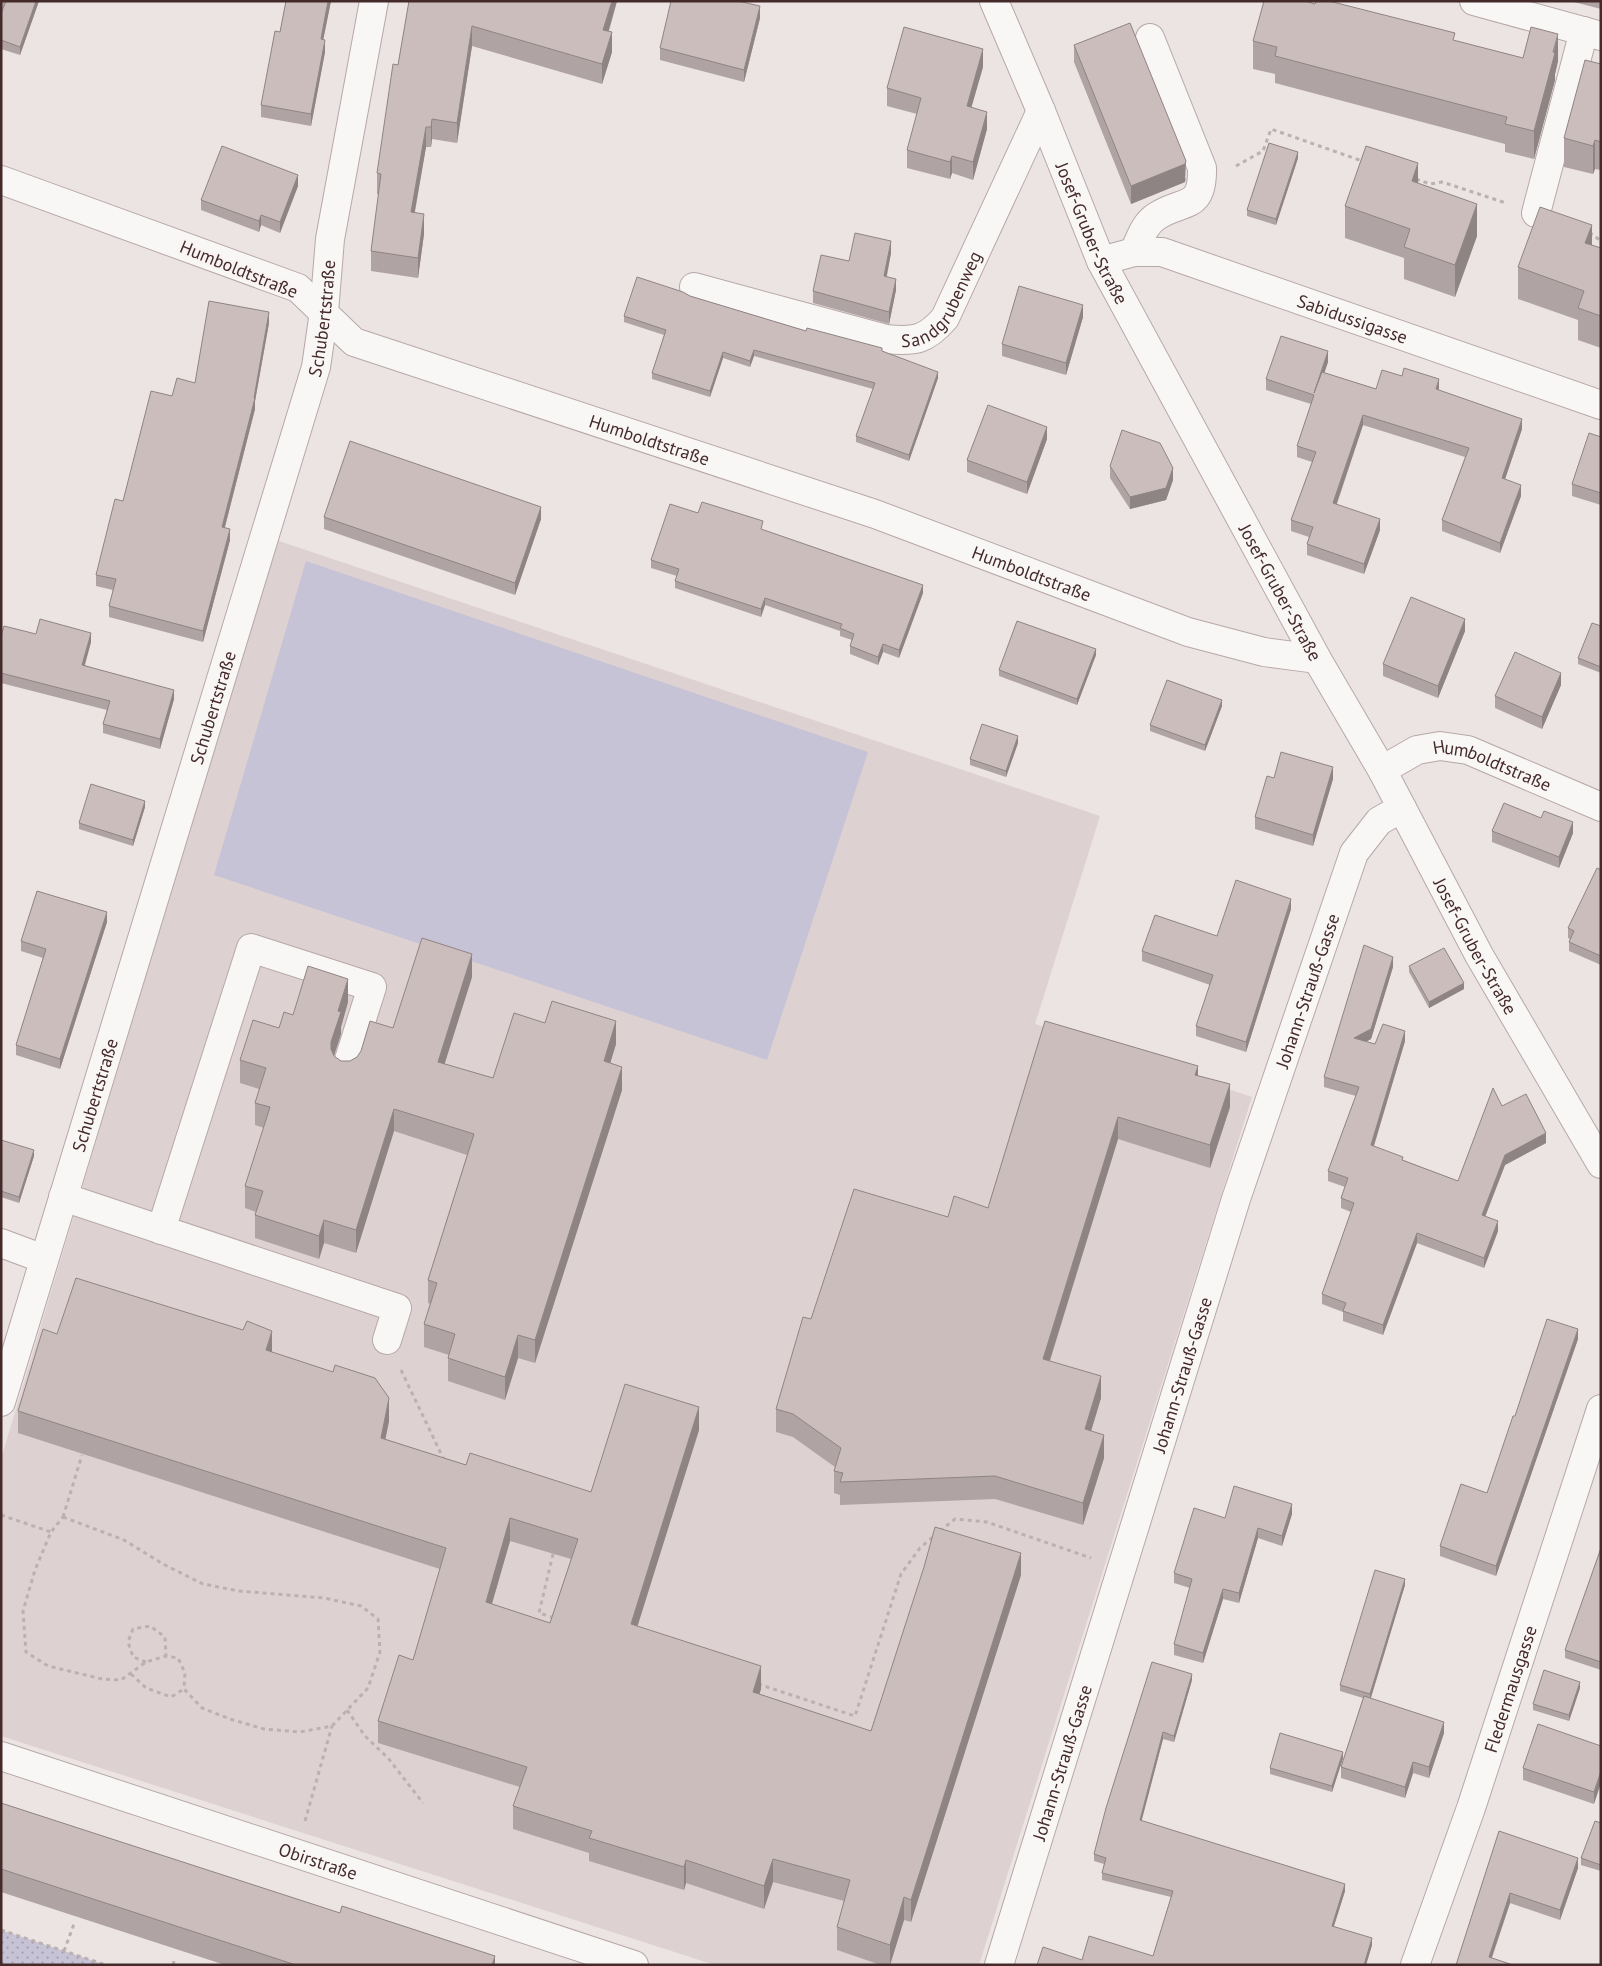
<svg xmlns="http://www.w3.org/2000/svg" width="1602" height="1966" font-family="'PT Sans',sans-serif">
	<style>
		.built { fill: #ded1d1 }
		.green { fill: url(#green-dots) }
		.pitch { fill: #c6c3d6 }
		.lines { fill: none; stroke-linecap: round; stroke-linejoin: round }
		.minor-casing { stroke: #b7a8a8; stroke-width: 30 }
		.path { stroke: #bcb1b1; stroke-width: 3; stroke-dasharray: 4 4; stroke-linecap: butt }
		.minor { stroke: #f9f6f6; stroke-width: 28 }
		.wall { fill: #afa3a3; fill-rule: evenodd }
		.shaded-wall { fill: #8f8484 }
		.building { fill: #ccbdbd; stroke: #8f8484; fill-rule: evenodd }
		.labels { text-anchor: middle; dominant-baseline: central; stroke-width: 4.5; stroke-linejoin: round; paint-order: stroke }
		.street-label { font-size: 18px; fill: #452a2a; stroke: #f9f3f3 }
	</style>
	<defs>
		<pattern id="green-dots" width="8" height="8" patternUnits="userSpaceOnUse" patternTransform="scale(1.25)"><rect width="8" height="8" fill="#c6c3d6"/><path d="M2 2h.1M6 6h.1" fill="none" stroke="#a39fae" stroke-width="1.8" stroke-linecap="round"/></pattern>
	</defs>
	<rect width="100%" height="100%" fill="#ece3e3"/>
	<!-- built -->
	<path class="built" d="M 276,540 L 1100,816 L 1035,1024 L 1252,1097 L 979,1965 L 715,1965 L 1,1736 L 1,1459 Z"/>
	<!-- green -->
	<path class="green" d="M 1,1930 L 106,1965 L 1,1965 Z"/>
	<!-- pitch -->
	<path class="pitch" d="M 306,561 L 868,752 L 767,1060 L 214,875 Z"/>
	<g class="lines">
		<defs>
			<g id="minor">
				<path id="s1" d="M 994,1 L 1041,111 L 1101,261 L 1317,659 L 1382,770 L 1479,955 L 1601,1164"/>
				<path d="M 1474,1 L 1601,36"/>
				<path id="s2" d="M 1,180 L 298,288 L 354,342 L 875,514 L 1188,632 L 1264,652 L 1317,659"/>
				<path d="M 1536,213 L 1584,31"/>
				<path d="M 1134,252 C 1140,239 1144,224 1157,216 C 1183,199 1203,211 1202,168 L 1150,38"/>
				<path id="s3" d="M 1101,261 L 1134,252 L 1162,252 L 1601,405"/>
				<path id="s4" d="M 694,287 L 886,339 C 915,342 926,340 945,318 L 1041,111"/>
				<path id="s5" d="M 1382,770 L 1417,750 L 1440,746 L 1468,750 L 1601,807"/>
				<path d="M 63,1197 L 397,1308 L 387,1340"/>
				<path d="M 161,1230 L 251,948 L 372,987 L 346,1069"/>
				<path d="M 1,1243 L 44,1259"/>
				<path id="s6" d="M 1,1402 L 316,367 L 324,312 L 330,239 L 374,1"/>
				<path id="s7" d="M 1,1756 L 634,1965"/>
				<path id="s8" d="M 999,1965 L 1236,1199 L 1354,853 L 1379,821 L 1402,808"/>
				<path id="s9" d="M 1415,1965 L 1471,1808 L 1601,1409"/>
			</g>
		</defs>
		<!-- minor casing -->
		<use href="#minor" class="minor-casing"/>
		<!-- path -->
		<path class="path" d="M 1236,166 L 1263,151 L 1271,129 L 1365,162
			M 1416,179 L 1430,184 L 1442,182 L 1506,203
			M 1589,233 L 1594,235 L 1601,242
			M 401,1370 L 445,1462
			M 1,1515 L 51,1532
			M 63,1517 L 124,1540 L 163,1564 L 203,1584 L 239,1591 L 324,1598 L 361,1606 L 378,1619 L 380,1652 L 368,1688 L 332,1726 L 300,1732 L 264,1729 L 230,1719 L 202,1708 L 184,1689 L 185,1673 L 178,1658 L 166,1656 L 146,1662 L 121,1680 L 102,1679 L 48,1666 L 26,1652 L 23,1611 L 35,1570 L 51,1532 Z
			M 63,1517 L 82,1455
			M 940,1531 L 955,1519 L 987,1522 L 1091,1558
			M 553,1554 L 539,1613 L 555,1618
			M 146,1662 L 133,1657 L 128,1642 L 133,1629 L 150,1626 L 165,1637 L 166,1656
			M 131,1674 L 146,1688 L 171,1697 L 184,1689
			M 758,1684 L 855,1716 L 901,1574 L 920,1548 L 935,1535
			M 347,1710 L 365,1736 L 388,1758 L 423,1803
			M 305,1821 L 332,1726
			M 1,1930 L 106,1965
			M 64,1951 L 74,1924
			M 173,1965 L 175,1958"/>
		<!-- minor -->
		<use href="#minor" class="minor"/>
	</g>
	<!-- wall -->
	<path class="wall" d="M 1,1 L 39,1 L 20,55 L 1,49 L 1,14 L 3,9 L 1,8 Z
		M 286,1 L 331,1 L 323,39 L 325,52 L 311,126 L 261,117 L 261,105 L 280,32 Z
		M 409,1 L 617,1 L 609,31 L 612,52 L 602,84 L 472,46 L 457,143 L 432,139 L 431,147 L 426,147 L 415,212 L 424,234 L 418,278 L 371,271 L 371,251 L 379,194 L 377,194 L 377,173 L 398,65 Z
		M 1570,1 L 1601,1 L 1601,9 Z
		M 760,18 L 744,82 L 660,60 L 660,48 Z
		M 1253,41 L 1455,41 L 1523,58 L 1558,61 L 1555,74 L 1555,80 L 1534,159 L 1505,152 L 1505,144 L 1275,83 L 1275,74 L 1253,69 Z
		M 1074,45 L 1186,179 L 1185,182 L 1131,204 L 1074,62 Z
		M 1601,64 L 1601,170 L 1595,169 L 1593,174 L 1564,167 L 1564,138 Z
		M 983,67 L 971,107 L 987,129 L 973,180 L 952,173 L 950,179 L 907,168 L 907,150 L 917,114 L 887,106 L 887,88 Z
		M 1298,158 L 1276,225 L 1247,216 L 1247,210 Z
		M 1418,183 L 1477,236 L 1455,297 L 1404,279 L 1404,258 L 1345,238 L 1345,206 Z
		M 298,186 L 280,233 L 261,225 L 259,232 L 201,210 L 201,200 Z
		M 1592,245 L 1601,248 L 1601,348 L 1578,340 L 1578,320 L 1518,299 L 1518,267 Z
		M 891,253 L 887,276 L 896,290 L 889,324 L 813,303 L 813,291 L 849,261 Z
		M 690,296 L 806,331 L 882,351 L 938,378 L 909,461 L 856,442 L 856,436 L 873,389 L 754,356 L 750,367 L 723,358 L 710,397 L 652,379 L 652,373 L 664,335 L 624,322 L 624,316 Z
		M 1083,317 L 1066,375 L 1002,356 L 1002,344 Z
		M 269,323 L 255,401 L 255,409 L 225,527 L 230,540 L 203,642 L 109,617 L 109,606 L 113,590 L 96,586 L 96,575 L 123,501 L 172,396 L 195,383 Z
		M 1328,362 L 1324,373 L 1376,389 L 1439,390 L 1522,429 L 1505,479 L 1521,496 L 1500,553 L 1442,531 L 1442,520 L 1465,457 L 1363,425 L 1337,504 L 1380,530 L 1364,574 L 1307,555 L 1307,544 L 1309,537 L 1291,531 L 1291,520 L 1312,462 L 1297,457 L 1297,446 L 1311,404 L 1266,390 L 1266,379 Z
		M 1601,437 L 1601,505 L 1572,496 L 1572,484 Z
		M 1047,439 L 1027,494 L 967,472 L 967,460 Z
		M 1110,466 L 1173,480 L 1166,500 L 1130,509 L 1110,478 Z
		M 698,513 L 763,530 L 923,593 L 899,658 L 883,652 L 878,665 L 850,654 L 850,646 L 852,640 L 840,636 L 840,631 L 765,605 L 761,617 L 675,588 L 675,581 L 677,576 L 651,568 L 651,560 Z
		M 324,517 L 541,519 L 515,595 L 324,529 Z
		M 1601,626 L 1601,673 L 1578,664 L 1578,658 Z
		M 1465,631 L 1438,698 L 1383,676 L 1383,664 Z
		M 36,634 L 91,642 L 85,665 L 174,699 L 160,749 L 103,733 L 103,724 L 107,710 L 1,683 L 1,636 Z
		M 1096,655 L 1077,705 L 999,676 L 999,670 Z
		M 1561,685 L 1542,729 L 1495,708 L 1495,696 Z
		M 1222,706 L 1205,751 L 1150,731 L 1150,725 Z
		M 1601,741 L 1601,755 L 1600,755 L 1600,744 Z
		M 1018,743 L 1006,777 L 970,765 L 970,759 Z
		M 1274,778 L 1333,779 L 1313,846 L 1255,829 L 1255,817 Z
		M 145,807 L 133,846 L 79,829 L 79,823 Z
		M 1492,831 L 1573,833 L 1559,868 L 1492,842 Z
		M 1601,870 L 1601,965 L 1569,951 L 1569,942 L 1570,939 L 1568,938 L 1568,928 Z
		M 1291,909 L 1246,1052 L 1196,1036 L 1196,1026 L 1210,985 L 1142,961 L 1142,951 L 1217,936 Z
		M 107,922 L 60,1069 L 16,1055 L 16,1045 L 43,958 L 21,951 L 21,941 Z
		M 1409,966 L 1464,989 L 1429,1008 L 1409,972 Z
		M 1393,967 L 1371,1039 L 1366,1042 L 1375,1044 L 1405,1041 L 1374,1146 L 1403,1160 L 1458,1181 L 1502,1106 L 1546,1143 L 1505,1165 L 1485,1216 L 1498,1231 L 1484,1268 L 1417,1243 L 1383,1335 L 1343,1321 L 1343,1312 L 1322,1304 L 1322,1294 L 1351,1212 L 1341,1208 L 1341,1198 L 1345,1187 L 1328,1181 L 1328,1171 L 1356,1096 L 1324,1087 L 1324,1077 Z
		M 472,977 L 444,1064 L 493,1078 L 545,1023 L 616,1044 L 610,1063 L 622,1090 L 535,1363 L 518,1358 L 505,1400 L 448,1381 L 448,1358 L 449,1355 L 424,1347 L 424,1324 L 430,1304 L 428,1303 L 428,1280 L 467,1155 L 394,1131 L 356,1253 L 324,1243 L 319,1259 L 255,1238 L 255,1215 L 256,1212 L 245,1208 L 245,1186 L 264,1128 L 255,1125 L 255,1103 L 259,1089 L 240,1083 L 240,1060 L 279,1028 L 293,1015 L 348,1002 L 341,1027 L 341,1034 L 334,1056 L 341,1061 L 350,1061 L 357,1057 L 393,1028 Z
		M 1045,1021 L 1198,1075 L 1230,1107 L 1210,1168 L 1118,1139 L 1050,1361 L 1101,1398 L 1091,1431 L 1104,1458 L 1083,1525 L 995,1499 L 840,1505 L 840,1495 L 834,1493 L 834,1471 L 835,1467 L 793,1437 L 776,1432 L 776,1409 L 811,1319 L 948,1217 L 988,1208 Z
		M 1,1140 L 34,1156 L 19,1203 L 1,1197 Z
		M 243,1330 L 272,1352 L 389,1421 L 385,1439 L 466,1465 L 591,1492 L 699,1430 L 637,1626 L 761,1689 L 759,1694 L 871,1731 L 1021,1575 L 911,1922 L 904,1920 L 890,1965 L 881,1965 L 837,1950 L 837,1927 L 844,1901 L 773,1882 L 764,1909 L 686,1883 L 684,1890 L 589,1861 L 589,1853 L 513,1829 L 513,1806 L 520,1787 L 378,1743 L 378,1721 L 413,1660 L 440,1569 L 18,1433 L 18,1411 L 57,1334 ZM 510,1541 L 571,1559 L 550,1623 L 492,1604 Z
		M 1578,1339 L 1496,1576 L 1440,1556 L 1440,1546 L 1487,1493 L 1515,1416 Z
		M 1292,1514 L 1282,1546 L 1258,1538 L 1239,1603 L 1223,1599 L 1203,1663 L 1174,1655 L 1174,1644 L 1190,1588 L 1174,1583 L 1174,1573 L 1225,1518 Z
		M 1601,1548 L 1601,1670 L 1565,1658 L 1565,1650 Z
		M 1405,1585 L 1371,1698 L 1444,1733 L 1429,1778 L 1413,1773 L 1405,1798 L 1341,1778 L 1341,1767 L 1363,1698 L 1340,1691 L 1340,1685 Z
		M 1192,1680 L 1174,1742 L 1163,1739 L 1141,1821 L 1345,1891 L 1334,1926 L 1372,1945 L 1366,1965 L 1037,1965 L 1082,1960 L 1153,1956 L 1171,1897 L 1102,1880 L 1102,1873 L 1104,1864 L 1094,1861 L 1094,1854 Z
		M 1580,1688 L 1569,1721 L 1533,1710 L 1533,1704 Z
		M 1601,1746 L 1594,1804 L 1523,1780 L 1523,1768 Z
		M 1343,1758 L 1332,1792 L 1270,1774 L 1270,1768 Z
		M 1,1803 L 495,1965 L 225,1965 L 1,1892 Z
		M 1601,1823 L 1601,1871 L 1581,1865 L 1581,1858 Z
		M 1499,1831 L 1578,1868 L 1560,1920 L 1510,1903 L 1492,1958 L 1456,1965 Z"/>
	<!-- shaded-wall -->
	<path class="shaded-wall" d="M 36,1 L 39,1 L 20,55 L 20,47 Z
		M 328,1 L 331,1 L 321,51 L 321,39 Z
		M 612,1 L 617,1 L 603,50 L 603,30 Z
		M 760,6 L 760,18 L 744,82 L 744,70 Z
		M 472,26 L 472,46 L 457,143 L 457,123 Z
		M 612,32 L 612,52 L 602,84 L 602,64 Z
		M 1558,34 L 1558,61 L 1555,74 L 1555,80 L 1534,159 L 1534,131 Z
		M 325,40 L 325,52 L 311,126 L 311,114 Z
		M 983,49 L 983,67 L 967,123 L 967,106 Z
		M 987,112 L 987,129 L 973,180 L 973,162 Z
		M 432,119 L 432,139 L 431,147 L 431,127 Z
		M 426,127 L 426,147 L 411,232 L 411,212 Z
		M 1595,140 L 1595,169 L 1593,174 L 1593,146 Z
		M 1298,152 L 1298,158 L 1276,225 L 1276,219 Z
		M 952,156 L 952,173 L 950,179 L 950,162 Z
		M 1186,161 L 1185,182 L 1131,204 L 1131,186 Z
		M 1418,163 L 1418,195 L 1412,181 Z
		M 298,175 L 298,186 L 280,233 L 280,222 Z
		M 1477,204 L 1477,236 L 1455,297 L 1455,265 Z
		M 424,214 L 424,234 L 418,278 L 418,258 Z
		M 261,215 L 261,225 L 259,232 L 259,221 Z
		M 1592,225 L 1592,257 L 1585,243 Z
		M 891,241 L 891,253 L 884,288 L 884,276 Z
		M 896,279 L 896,290 L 889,324 L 889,312 Z
		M 1083,305 L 1083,317 L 1066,375 L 1066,363 Z
		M 269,312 L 269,323 L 255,401 L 255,409 L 222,538 L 222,527 L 254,398 Z
		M 754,350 L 754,356 L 750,367 L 750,361 Z
		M 1328,351 L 1328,362 L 1314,404 L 1314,393 Z
		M 723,352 L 723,358 L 710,397 L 710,391 Z
		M 938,372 L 938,378 L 909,461 L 909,455 Z
		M 1439,379 L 1439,390 L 1436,389 Z
		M 1363,415 L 1363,425 L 1333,514 L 1333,503 Z
		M 1522,419 L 1522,429 L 1502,488 L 1502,478 Z
		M 1047,427 L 1047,439 L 1027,494 L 1027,482 Z
		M 1173,468 L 1173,480 L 1166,500 L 1130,509 L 1130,497 Z
		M 1521,485 L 1521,496 L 1500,553 L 1500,543 Z
		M 541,507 L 541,519 L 515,595 L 515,583 Z
		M 1380,519 L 1380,530 L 1364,574 L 1364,564 Z
		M 230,529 L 230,540 L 203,642 L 203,631 Z
		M 923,585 L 923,593 L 899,658 L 899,650 Z
		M 765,598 L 765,605 L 761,617 L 761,609 Z
		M 1465,619 L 1465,631 L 1438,698 L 1438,686 Z
		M 91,633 L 91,642 L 82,674 L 82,665 Z
		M 883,644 L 883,652 L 878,665 L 878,657 Z
		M 1096,649 L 1096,655 L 1077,705 L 1077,699 Z
		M 1561,673 L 1561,685 L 1542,729 L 1542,717 Z
		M 174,690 L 174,699 L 160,749 L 160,739 Z
		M 1222,700 L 1222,706 L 1205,751 L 1205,745 Z
		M 1018,736 L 1018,743 L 1006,777 L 1006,771 Z
		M 1333,767 L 1333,779 L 1313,846 L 1313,835 Z
		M 145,801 L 145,807 L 133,846 L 133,840 Z
		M 1573,822 L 1573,833 L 1559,868 L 1559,857 Z
		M 1291,899 L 1291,909 L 1246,1052 L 1246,1042 Z
		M 107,912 L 107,922 L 60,1069 L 60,1059 Z
		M 472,954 L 472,977 L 438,1085 L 438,1062 Z
		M 1393,957 L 1393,967 L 1371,1039 L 1354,1048 L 1354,1038 Z
		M 348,979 L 348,1002 L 341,1027 L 341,1034 L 331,1064 L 331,1072 L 331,1042 L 338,1011 Z
		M 1464,983 L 1464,989 L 1429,1008 L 1429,1002 Z
		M 616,1021 L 616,1044 L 604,1084 L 604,1061 Z
		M 1405,1031 L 1405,1041 L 1371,1155 L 1371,1145 Z
		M 1198,1066 L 1198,1088 L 1195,1075 Z
		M 622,1067 L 622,1090 L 535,1363 L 535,1340 Z
		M 1230,1084 L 1230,1107 L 1210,1168 L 1210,1145 Z
		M 394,1109 L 394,1131 L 356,1253 L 356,1230 Z
		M 1118,1117 L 1118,1139 L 1043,1382 L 1043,1359 Z
		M 1546,1133 L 1546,1143 L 1505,1165 L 1482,1225 L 1482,1215 L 1505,1155 Z
		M 34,1150 L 34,1156 L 19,1203 L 19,1197 Z
		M 324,1220 L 324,1243 L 319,1259 L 319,1236 Z
		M 1498,1221 L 1498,1231 L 1484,1268 L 1484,1258 Z
		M 1417,1233 L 1417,1243 L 1383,1335 L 1383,1325 Z
		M 1578,1329 L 1578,1339 L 1496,1576 L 1496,1566 Z
		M 272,1331 L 272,1353 L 266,1350 Z
		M 518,1335 L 518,1358 L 505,1400 L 505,1377 Z
		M 1101,1376 L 1101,1398 L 1085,1451 L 1085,1429 Z
		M 389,1398 L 389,1421 L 381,1461 L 381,1438 Z
		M 699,1407 L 699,1430 L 631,1647 L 631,1624 Z
		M 1104,1435 L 1104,1458 L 1083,1525 L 1083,1503 Z
		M 1292,1504 L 1292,1514 L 1282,1546 L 1282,1536 Z
		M 510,1518 L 510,1541 L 486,1624 L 486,1602 Z
		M 1258,1528 L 1258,1538 L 1239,1603 L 1239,1593 Z
		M 1021,1553 L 1021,1575 L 911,1922 L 911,1900 Z
		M 1405,1579 L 1405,1585 L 1370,1700 L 1370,1694 Z
		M 1223,1589 L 1223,1599 L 1203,1663 L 1203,1653 Z
		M 761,1666 L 761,1689 L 753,1715 L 753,1692 Z
		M 1192,1674 L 1192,1680 L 1174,1742 L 1174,1736 Z
		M 1580,1682 L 1580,1688 L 1569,1721 L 1569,1715 Z
		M 1444,1722 L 1444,1733 L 1429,1778 L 1429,1767 Z
		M 1163,1732 L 1163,1739 L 1140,1827 L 1140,1820 Z
		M 1343,1752 L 1343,1758 L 1332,1792 L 1332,1786 Z
		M 1413,1762 L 1413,1773 L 1405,1798 L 1405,1787 Z
		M 1601,1771 L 1601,1783 L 1594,1804 L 1594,1792 Z
		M 1578,1858 L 1578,1868 L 1560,1920 L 1560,1910 Z
		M 773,1859 L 773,1882 L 764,1909 L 764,1886 Z
		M 686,1860 L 686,1883 L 684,1890 L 684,1867 Z
		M 1345,1884 L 1345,1891 L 1332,1932 L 1332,1926 Z
		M 1510,1893 L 1510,1903 L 1489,1965 L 1489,1957 Z
		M 904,1897 L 904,1920 L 890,1965 L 890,1945 Z
		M 1372,1938 L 1372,1945 L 1366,1965 L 1364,1965 Z
		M 495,1956 L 495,1965 L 492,1965 Z"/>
	<!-- building -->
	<path class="building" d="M 5,1 L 36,1 L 20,47 L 1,40 L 1,14 L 6,1 Z
		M 286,1 L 328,1 L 321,39 L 325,40 L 311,114 L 261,105 L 275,31 L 280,32 Z
		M 409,1 L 612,1 L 603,30 L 612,32 L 602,64 L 472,26 L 457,123 L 432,119 L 431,127 L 426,127 L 411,212 L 424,214 L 418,258 L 371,251 L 381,174 L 377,173 L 393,64 L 398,65 Z
		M 671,1 L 738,1 L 760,6 L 744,70 L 660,48 Z
		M 1264,1 L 1305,1 L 1315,4 L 1316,1 L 1329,1 L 1455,33 L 1453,40 L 1523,58 L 1531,27 L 1558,34 L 1553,52 L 1555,53 L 1534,131 L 1505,124 L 1507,117 L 1275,56 L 1277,47 L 1253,41 Z
		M 1130,23 L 1186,161 L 1185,164 L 1131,186 L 1074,45 Z
		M 904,27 L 983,49 L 967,106 L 987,112 L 973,162 L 952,156 L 950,162 L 907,150 L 921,98 L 887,88 Z
		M 1585,60 L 1601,64 L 1601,142 L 1595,140 L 1593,146 L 1564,138 Z
		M 1269,143 L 1298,152 L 1276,219 L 1247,210 Z
		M 222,146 L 298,175 L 280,222 L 261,215 L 259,221 L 201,200 Z
		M 1366,146 L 1418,163 L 1412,181 L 1477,204 L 1455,265 L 1404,247 L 1410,229 L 1345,206 Z
		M 1540,207 L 1592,225 L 1585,243 L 1601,248 L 1601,316 L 1578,308 L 1584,291 L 1518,267 Z
		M 855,233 L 891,241 L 884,276 L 896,279 L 889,312 L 813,291 L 821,255 L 849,261 Z
		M 637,277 L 683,292 L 690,296 L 806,331 L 807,328 L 882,348 L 882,351 L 938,372 L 909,455 L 856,436 L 875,383 L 754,350 L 750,361 L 723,352 L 710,391 L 652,373 L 666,330 L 624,316 Z
		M 1019,286 L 1083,305 L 1066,363 L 1002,344 Z
		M 209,301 L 269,312 L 254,398 L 255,398 L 222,527 L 230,529 L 203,631 L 109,606 L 116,579 L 96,575 L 115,499 L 123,501 L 151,391 L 172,396 L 177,378 L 195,383 Z
		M 1281,336 L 1328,351 L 1314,393 L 1322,372 L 1376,389 L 1382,370 L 1402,376 L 1404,368 L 1439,379 L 1436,389 L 1522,419 L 1502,478 L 1521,485 L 1500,543 L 1442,520 L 1469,448 L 1363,415 L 1333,503 L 1380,519 L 1364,564 L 1307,544 L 1313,527 L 1291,520 L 1316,452 L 1297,446 L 1314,395 L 1266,379 Z
		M 988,405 L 1047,427 L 1027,482 L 967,460 Z
		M 1122,430 L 1160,443 L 1173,468 L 1166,488 L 1130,497 L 1110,466 Z
		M 1589,433 L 1601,437 L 1601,493 L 1572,484 Z
		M 350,441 L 541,507 L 515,583 L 324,517 Z
		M 702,502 L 763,521 L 761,529 L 923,585 L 899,650 L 883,644 L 878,657 L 850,646 L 854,634 L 840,628 L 842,624 L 765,598 L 761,609 L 675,581 L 679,569 L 651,560 L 670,504 L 698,513 Z
		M 1411,597 L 1465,619 L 1438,686 L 1383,664 Z
		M 40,619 L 91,633 L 82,665 L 174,690 L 160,739 L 103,724 L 110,701 L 1,673 L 1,636 L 4,626 L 36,634 Z
		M 1017,621 L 1096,649 L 1077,699 L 999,670 Z
		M 1592,623 L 1601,626 L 1601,667 L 1578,658 Z
		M 1515,652 L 1561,673 L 1542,717 L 1495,696 Z
		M 1167,680 L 1222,700 L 1205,745 L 1150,725 Z
		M 982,724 L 1018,736 L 1006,771 L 970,759 Z
		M 1281,752 L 1333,767 L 1313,835 L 1255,817 L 1267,776 L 1274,778 Z
		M 91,784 L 145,801 L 133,840 L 79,823 Z
		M 1504,803 L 1541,818 L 1544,811 L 1573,822 L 1559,857 L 1492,831 Z
		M 1597,868 L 1601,870 L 1601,956 L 1569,942 L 1574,931 L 1568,928 Z
		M 1236,880 L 1291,899 L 1246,1042 L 1196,1026 L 1213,975 L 1142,951 L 1155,915 L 1217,936 Z
		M 37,891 L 107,912 L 60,1059 L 16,1045 L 46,949 L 21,941 Z
		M 422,938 L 472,954 L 438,1062 L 493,1078 L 514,1013 L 545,1023 L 552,1001 L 616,1021 L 604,1061 L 622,1067 L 535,1340 L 518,1335 L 505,1377 L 448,1358 L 455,1334 L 424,1324 L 437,1283 L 428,1280 L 474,1134 L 394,1109 L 356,1230 L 324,1220 L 319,1236 L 255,1215 L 263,1191 L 245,1186 L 270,1107 L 255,1103 L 266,1068 L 240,1060 L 253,1020 L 279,1028 L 284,1012 L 293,1015 L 308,966 L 348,979 L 338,1011 L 341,1012 L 331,1042 L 331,1049 L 334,1056 L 341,1061 L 350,1061 L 357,1057 L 361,1051 L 370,1021 L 393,1028 Z
		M 1364,945 L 1393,957 L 1371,1029 L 1354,1038 L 1375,1044 L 1383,1024 L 1405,1031 L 1371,1145 L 1403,1157 L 1402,1160 L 1458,1181 L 1493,1088 L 1502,1106 L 1526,1094 L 1546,1133 L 1505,1155 L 1482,1215 L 1498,1221 L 1484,1258 L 1417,1233 L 1383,1325 L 1343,1311 L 1346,1303 L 1322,1294 L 1354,1203 L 1341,1198 L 1348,1178 L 1328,1171 L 1359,1087 L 1324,1077 Z
		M 1444,948 L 1464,983 L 1429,1002 L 1409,966 Z
		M 1045,1021 L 1198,1066 L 1195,1075 L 1230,1084 L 1210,1145 L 1118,1117 L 1043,1359 L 1101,1376 L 1085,1429 L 1104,1435 L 1083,1503 L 995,1476 L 840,1482 L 843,1473 L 834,1471 L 841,1448 L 793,1414 L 776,1409 L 803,1317 L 811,1319 L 854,1189 L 948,1217 L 954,1196 L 988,1208 Z
		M 1,1140 L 34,1150 L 19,1197 L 1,1191 Z
		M 76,1278 L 243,1330 L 247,1321 L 272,1331 L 266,1350 L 333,1372 L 335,1365 L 375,1378 L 389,1398 L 381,1438 L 466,1465 L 470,1453 L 591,1492 L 625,1384 L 699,1407 L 631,1624 L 761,1666 L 753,1692 L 871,1731 L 924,1567 L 935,1527 L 1021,1553 L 911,1900 L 904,1897 L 890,1945 L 837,1927 L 850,1880 L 773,1859 L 764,1886 L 686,1860 L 684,1867 L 589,1838 L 592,1831 L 513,1806 L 527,1767 L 378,1721 L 399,1655 L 413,1660 L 446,1548 L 18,1411 L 43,1329 L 57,1334 ZM 510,1518 L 578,1539 L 550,1623 L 486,1602 Z
		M 1547,1319 L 1578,1329 L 1496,1566 L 1440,1546 L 1461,1484 L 1487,1493 L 1513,1416 L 1515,1416 Z
		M 1234,1486 L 1292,1504 L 1282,1536 L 1258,1528 L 1239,1593 L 1223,1589 L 1203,1653 L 1174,1644 L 1192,1579 L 1174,1573 L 1194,1508 L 1225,1518 Z
		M 1601,1548 L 1601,1662 L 1565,1650 Z
		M 1375,1570 L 1405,1579 L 1370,1694 L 1340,1685 Z
		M 1152,1662 L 1192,1674 L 1174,1736 L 1163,1732 L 1140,1820 L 1345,1884 L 1332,1926 L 1372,1938 L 1364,1965 L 1037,1965 L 1043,1947 L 1082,1960 L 1089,1936 L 1153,1956 L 1173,1891 L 1102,1873 L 1106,1858 L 1094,1854 L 1106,1808 Z
		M 1544,1670 L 1580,1682 L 1569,1715 L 1533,1704 Z
		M 1364,1696 L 1444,1722 L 1429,1767 L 1413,1762 L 1405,1787 L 1341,1767 Z
		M 1538,1724 L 1601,1746 L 1601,1771 L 1594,1792 L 1523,1768 Z
		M 1280,1733 L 1343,1752 L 1332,1786 L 1270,1768 Z
		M 1,1803 L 340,1913 L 342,1906 L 495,1956 L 492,1965 L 296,1965 L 1,1869 Z
		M 1595,1821 L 1601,1823 L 1601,1865 L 1581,1858 Z
		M 1499,1831 L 1578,1858 L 1560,1910 L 1510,1893 L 1489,1957 L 1513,1965 L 1456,1965 Z"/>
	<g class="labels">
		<!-- street labels -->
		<g class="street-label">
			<text stroke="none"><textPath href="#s1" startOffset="252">Josef-Gruber-Straße</textPath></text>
			<text transform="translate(239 269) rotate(22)">Humboldtstraße</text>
			<text stroke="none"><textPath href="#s4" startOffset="276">Sandgrubenweg</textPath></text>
			<text stroke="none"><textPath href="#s6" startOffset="1131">Schubertstraße</textPath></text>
			<text stroke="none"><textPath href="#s3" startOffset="264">Sabidussigasse</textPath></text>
			<text stroke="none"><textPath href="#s2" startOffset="705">Humboldtstraße</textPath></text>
			<text stroke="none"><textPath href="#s2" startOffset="1110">Humboldtstraße</textPath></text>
			<text stroke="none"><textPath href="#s1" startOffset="658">Josef-Gruber-Straße</textPath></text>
			<text stroke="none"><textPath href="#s6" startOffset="726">Schubertstraße</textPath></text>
			<text stroke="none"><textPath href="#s5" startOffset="119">Humboldtstraße</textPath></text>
			<text stroke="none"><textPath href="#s1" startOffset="1062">Josef-Gruber-Straße</textPath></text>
			<text stroke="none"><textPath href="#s8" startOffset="1022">Johann-Strauß-Gasse</textPath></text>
			<text stroke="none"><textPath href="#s6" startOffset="321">Schubertstraße</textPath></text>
			<text stroke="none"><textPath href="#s8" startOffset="618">Johann-Strauß-Gasse</textPath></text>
			<text stroke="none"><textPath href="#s9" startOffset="292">Fledermausgasse</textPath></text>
			<text stroke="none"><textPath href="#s8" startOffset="212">Johann-Strauß-Gasse</textPath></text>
			<text stroke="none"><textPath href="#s7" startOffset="334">Obirstraße</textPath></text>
		</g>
	</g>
	<!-- border -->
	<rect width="1602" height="1966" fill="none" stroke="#452a2a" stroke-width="5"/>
</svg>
